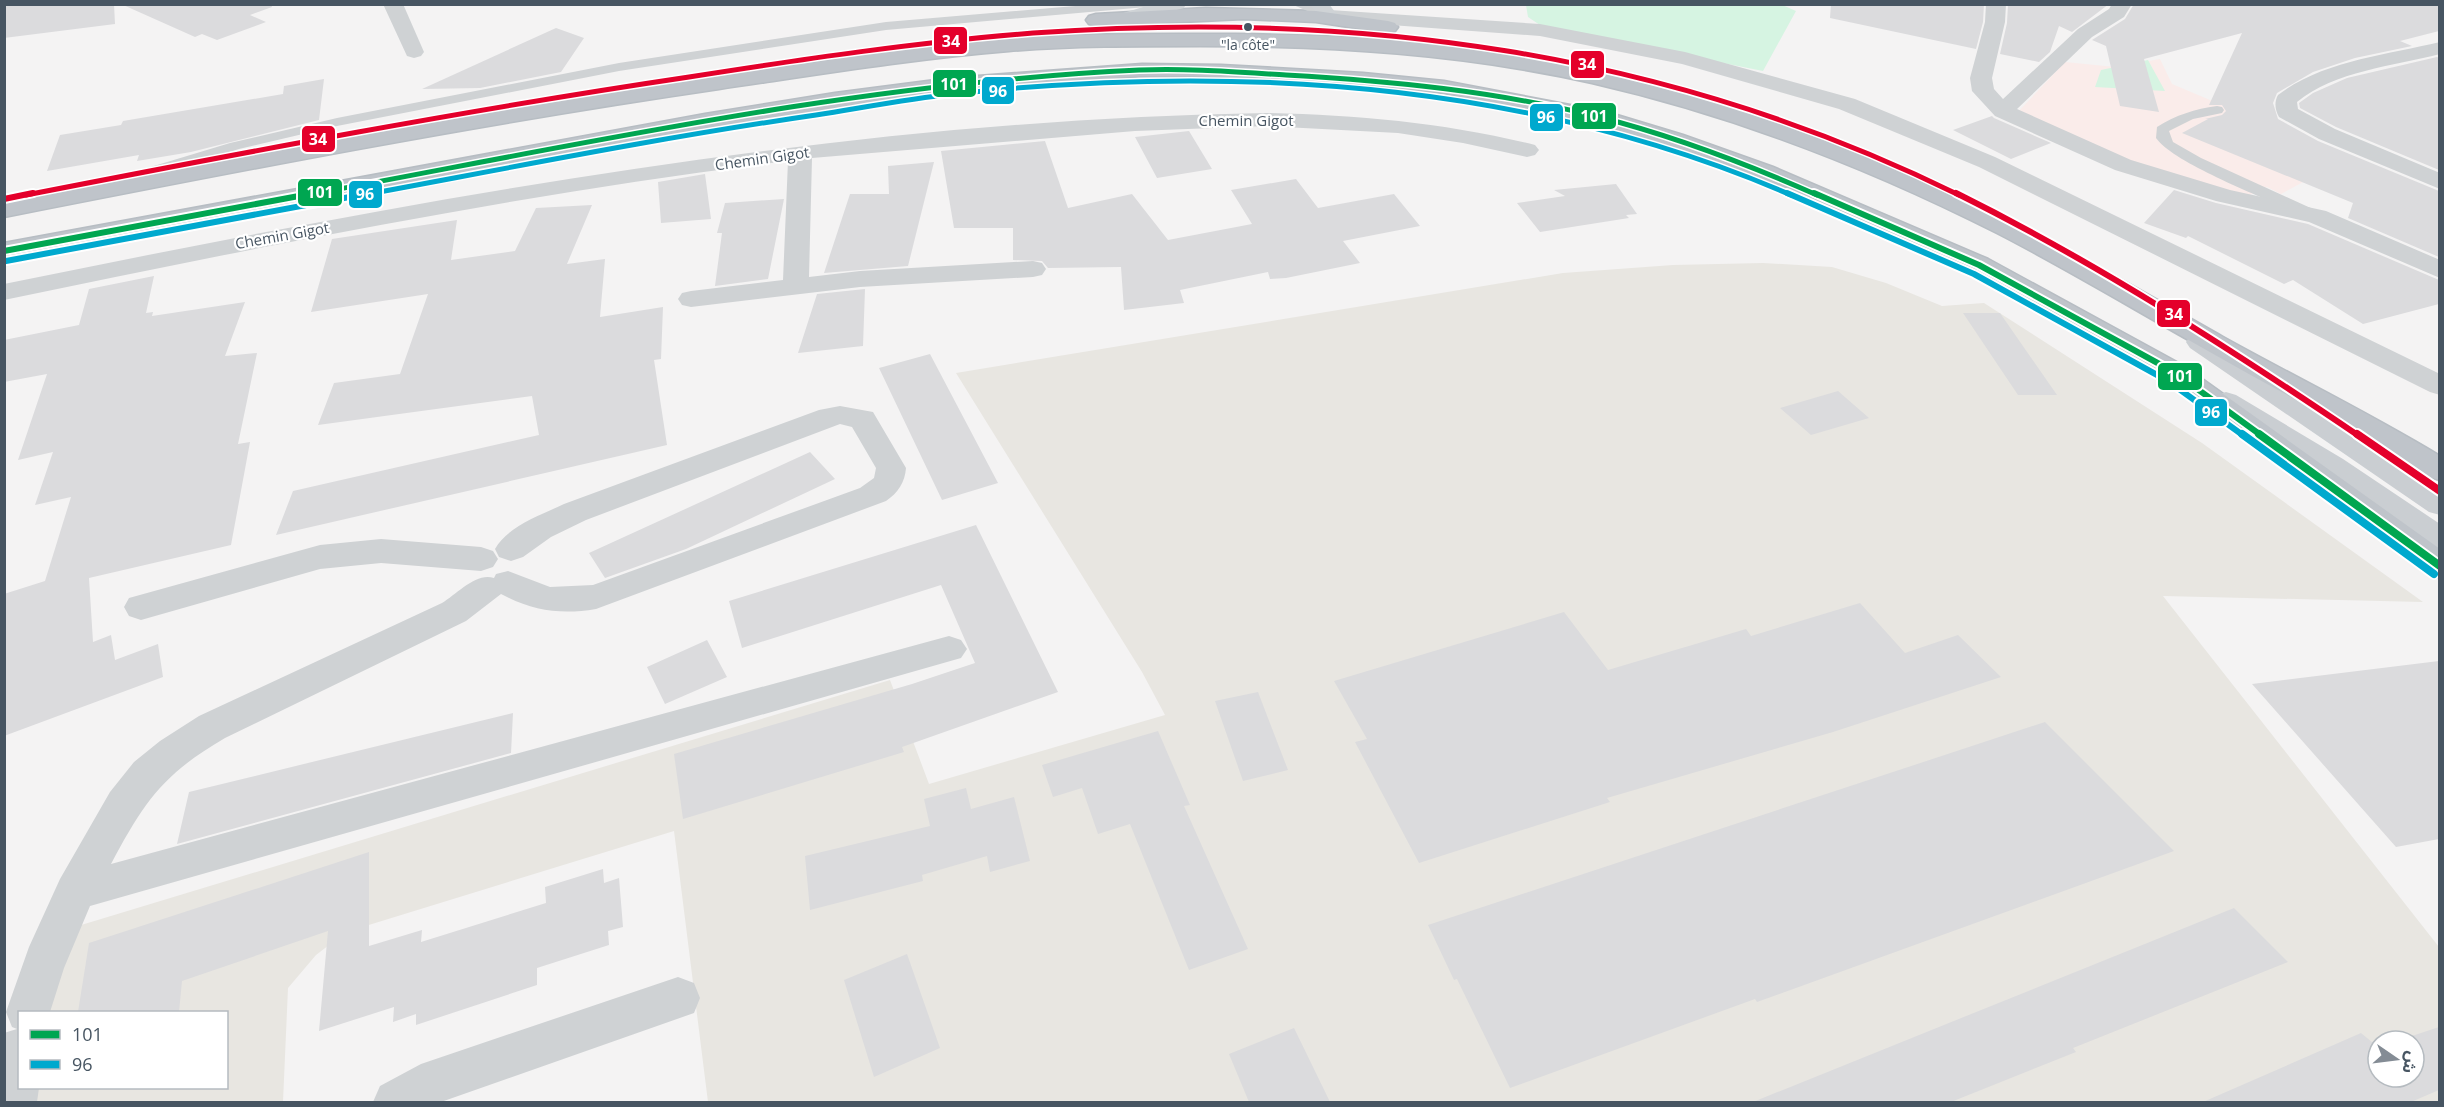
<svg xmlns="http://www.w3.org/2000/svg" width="2444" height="1107" font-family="'Open Sans','Noto Sans Arabic',sans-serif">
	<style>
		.commercial { fill: #e8e6e1; fill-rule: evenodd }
		.medical { fill: #faecea }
		.green { fill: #d6f4e2 }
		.building { fill: #dbdbdd }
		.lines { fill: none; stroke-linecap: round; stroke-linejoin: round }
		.highway-casing { stroke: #b7bdc3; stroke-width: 3 }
		.lane { fill: #cfd2d4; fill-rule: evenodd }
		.street { fill: #cfd2d4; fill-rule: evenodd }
		.secondary { fill: #cfd3d6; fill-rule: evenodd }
		.primary { fill: #caced2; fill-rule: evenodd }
		.highway { fill: #bfc4ca; fill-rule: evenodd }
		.bus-1-far2-casing { stroke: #fff; stroke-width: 8 }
		.bus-1-far1-casing { stroke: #fff; stroke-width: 10 }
		.bus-1-casing { stroke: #fff; stroke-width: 12 }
		.bus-2-far2-casing { stroke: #fff; stroke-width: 8 }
		.bus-2-far1-casing { stroke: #fff; stroke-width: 10 }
		.bus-2-casing { stroke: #fff; stroke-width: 12 }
		.bus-3-far2-casing { stroke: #fff; stroke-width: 8 }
		.bus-3-far1-casing { stroke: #fff; stroke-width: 10 }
		.bus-3-casing { stroke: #fff; stroke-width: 12 }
		.bus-1-far2 { stroke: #00a651; stroke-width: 5 }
		.bus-1-far1 { stroke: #00a651; stroke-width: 6 }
		.bus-1 { stroke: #00a651; stroke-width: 8 }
		.bus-2-far2 { stroke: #00a9ce; stroke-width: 5 }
		.bus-2-far1 { stroke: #00a9ce; stroke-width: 6 }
		.bus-2 { stroke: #00a9ce; stroke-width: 8 }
		.bus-3-far2 { stroke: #e4002b; stroke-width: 5 }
		.bus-3-far1 { stroke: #e4002b; stroke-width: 6 }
		.bus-3 { stroke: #e4002b; stroke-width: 8 }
		.bus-dot { fill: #475562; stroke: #fff; stroke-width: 2 }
		.labels { text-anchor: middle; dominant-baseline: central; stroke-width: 4.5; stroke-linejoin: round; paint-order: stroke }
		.far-bus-label { font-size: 14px; fill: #475562; stroke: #fff }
		.far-street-label { font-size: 15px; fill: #475562; stroke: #fff }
		.line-badge { stroke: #fff; stroke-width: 2 }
		.badge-label { font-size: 16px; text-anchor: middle; font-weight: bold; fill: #fff }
	</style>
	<rect width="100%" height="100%" fill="#f4f3f3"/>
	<!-- commercial -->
	<path class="commercial" d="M 1763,263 L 1832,267 L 1886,283 L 1942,306 L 1984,303 L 2202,443 L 2423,602 L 2163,596 L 2439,947 L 2439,1102 L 708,1102 L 674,831 L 346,932 L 316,955 L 288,988 L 283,1102 L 23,1102 L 27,1088 L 226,1088 L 226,1012 L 46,1012 L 68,929 L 890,680 L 929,784 L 1165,715 L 1142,672 L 956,373 L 1563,273 L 1673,265 ZM 2378,1041 L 2414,1041 L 2414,1077 L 2378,1077 Z"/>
	<!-- medical -->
	<path class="medical" d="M 2160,59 L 2172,84 L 2348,158 L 2281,194 L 2267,187 L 2247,196 L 2092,151 L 2016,114 L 2065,62 L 2115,67 Z"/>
	<!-- green -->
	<path class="green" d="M 1780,4 L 1796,11 L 1763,71 L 1543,27 L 1528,17 L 1526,5 Z
		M 2148,60 L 2165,91 L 2095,87 L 2101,70 Z"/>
	<!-- building -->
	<path class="building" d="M 4,4 L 114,4 L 115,24 L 4,38 Z
		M 121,4 L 271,4 L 272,7 L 250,15 L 266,22 L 217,40 L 202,34 L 195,37 Z
		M 1831,4 L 1984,4 L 1983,22 L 1976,49 L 1830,18 Z
		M 2008,4 L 2109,4 L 2072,32 L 2059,26 L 2050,52 L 2039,62 L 2000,54 L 2007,23 Z
		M 2134,4 L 2439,4 L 2439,31 L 2400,41 L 2412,46 L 2355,58 L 2313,72 L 2277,93 L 2273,103 L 2278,119 L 2318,141 L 2439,191 L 2439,257 L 2348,218 L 2353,203 L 2182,133 L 2208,119 L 2205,119 L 2222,115 L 2226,111 L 2222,105 L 2209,105 L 2242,33 L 2144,59 L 2159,112 L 2120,106 L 2106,46 L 2092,40 L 2125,19 Z
		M 556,28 L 584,38 L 561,72 L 480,88 L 422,89 Z
		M 2437,57 L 2439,58 L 2439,170 L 2336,127 L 2300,108 L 2299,103 L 2313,93 L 2347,78 Z
		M 324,79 L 319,120 L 191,152 L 137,161 L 139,155 L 47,171 L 60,135 L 121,125 L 123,121 L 283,94 L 284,86 Z
		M 1992,116 L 1994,118 L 2051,143 L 2011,159 L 1953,130 Z
		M 1189,131 L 1212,169 L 1157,178 L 1135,137 Z
		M 1045,141 L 1068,208 L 1132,194 L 1168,240 L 1252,224 L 1231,190 L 1296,179 L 1318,208 L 1394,194 L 1420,226 L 1343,241 L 1360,263 L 1286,278 L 1270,279 L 1268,272 L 1180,290 L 1184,303 L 1124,310 L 1121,267 L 1048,268 L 1042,261 L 1013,260 L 1013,228 L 954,228 L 941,151 Z
		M 934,162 L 908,266 L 824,273 L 850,194 L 889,194 L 888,166 Z
		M 705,174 L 711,219 L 661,223 L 658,182 Z
		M 1616,184 L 1637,214 L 1626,215 L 1629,218 L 1540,232 L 1517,203 L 1565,196 L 1554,190 Z
		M 2174,190 L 2216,203 L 2308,224 L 2439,280 L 2439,304 L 2363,324 L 2293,280 L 2284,284 L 2188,236 L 2186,238 L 2144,223 Z
		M 784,199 L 768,279 L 715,286 L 722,233 L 717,233 L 725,203 Z
		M 592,205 L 567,264 L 605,259 L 600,317 L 663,307 L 661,359 L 654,360 L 667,445 L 276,535 L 293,491 L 539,435 L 532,396 L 318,425 L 334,383 L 400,374 L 428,294 L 311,312 L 332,239 L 457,220 L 451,260 L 515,251 L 536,208 Z
		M 154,276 L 146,313 L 153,312 L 152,316 L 245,302 L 225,356 L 257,353 L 238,444 L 250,442 L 231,545 L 89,578 L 93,642 L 111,635 L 115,660 L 158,644 L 163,677 L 4,736 L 4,594 L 45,581 L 71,497 L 35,505 L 53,452 L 18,460 L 47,374 L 4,382 L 4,340 L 79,325 L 89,289 Z
		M 865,289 L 863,346 L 798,353 L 817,294 Z
		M 1963,313 L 2000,313 L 2057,395 L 2018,395 Z
		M 930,354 L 998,483 L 942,500 L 879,368 Z
		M 1838,391 L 1869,418 L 1811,435 L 1780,408 Z
		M 810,452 L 835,479 L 686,549 L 605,578 L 589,553 Z
		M 976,525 L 1058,692 L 902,747 L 904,752 L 683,819 L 674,754 L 912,684 L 975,663 L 941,585 L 742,648 L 729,601 Z
		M 1860,603 L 1905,653 L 1958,635 L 2001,677 L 1833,732 L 1607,798 L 1610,802 L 1419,863 L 1355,742 L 1367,739 L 1334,681 L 1564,612 L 1608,670 L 1746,629 L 1751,636 Z
		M 707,640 L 727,677 L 665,704 L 647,667 Z
		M 2439,661 L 2439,839 L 2396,847 L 2252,684 Z
		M 1258,692 L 1288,770 L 1243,781 L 1215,701 Z
		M 513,713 L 511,753 L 177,844 L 189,792 Z
		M 2045,722 L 2174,851 L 1757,1002 L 1755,999 L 1510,1088 L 1457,979 L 1454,980 L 1428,925 Z
		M 1158,731 L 1190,805 L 1184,806 L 1248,949 L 1189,970 L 1130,824 L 1098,834 L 1082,788 L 1053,797 L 1042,765 Z
		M 966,788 L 971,809 L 1014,797 L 1030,861 L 990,872 L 987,856 L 922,875 L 923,881 L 810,910 L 805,856 L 930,826 L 924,799 Z
		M 369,852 L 369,946 L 422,930 L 421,942 L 546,903 L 545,887 L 603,869 L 604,883 L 619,878 L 623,927 L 608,931 L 609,945 L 537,968 L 537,985 L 416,1025 L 416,1014 L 393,1022 L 394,1007 L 319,1031 L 328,931 L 182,981 L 179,1012 L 78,1012 L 89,943 Z
		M 2234,908 L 2288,962 L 2073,1048 L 2076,1052 L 1951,1102 L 1753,1102 Z
		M 907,954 L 940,1048 L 874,1077 L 844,980 Z
		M 2439,1027 L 2439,1090 L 2411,1102 L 2203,1102 L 2361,1033 L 2378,1047 L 2378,1077 L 2414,1077 L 2414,1041 L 2397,1041 Z
		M 1294,1028 L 1330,1102 L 1249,1102 L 1229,1054 Z"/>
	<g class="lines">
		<defs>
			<path id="highway" d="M 1206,8 L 1316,11 L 1388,21 L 1395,23 L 1398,27 L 1395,31 L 1388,33 L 1316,22 L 1243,19 L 1096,26 L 1089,24 L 1086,20 L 1089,16 L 1096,14 Z
				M 1235,34 C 1307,35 1378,37 1449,45 C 1634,67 1816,127 1983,207 C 2065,246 2143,292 2223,337 C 2295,377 2369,413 2440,456 L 2440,480 L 2429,477 C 2357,432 2282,393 2208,351 C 2138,312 2069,270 1997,233 C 1869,168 1732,115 1592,83 C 1463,54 1332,46 1200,46 C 1136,46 1073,46 1009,51 C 912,59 815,75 719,89 C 479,124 242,170 4,217 L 4,203 C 244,155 483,110 725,75 C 822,62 919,45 1016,38 C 1089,33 1162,34 1235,34 Z
				M 1142,64 L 1221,65 L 1363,73 L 1444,81 L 1607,112 L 1683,135 L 1773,167 L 1988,259 L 2184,366 L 2440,549 L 2440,578 L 2428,574 L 2164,378 L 1970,271 L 1757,177 L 1667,145 L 1595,123 L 1444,93 L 1363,85 L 1221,77 L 1142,76 L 951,90 L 705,128 L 4,259 L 4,243 L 705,114 L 835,93 L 951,78 Z"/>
		</defs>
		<!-- highway casing -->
		<use href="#highway" class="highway-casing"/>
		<!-- lane -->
		<path class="lane" d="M 1099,4 L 1151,4 L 1146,7 L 886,30 L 619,71 L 337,126 L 239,149 L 101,191 L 91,191 L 89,188 L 91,185 L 230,143 L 337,118 L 619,63 L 886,22 Z
			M 1291,4 L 1310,4 L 1334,16 L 1332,18 L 1324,18 Z
			M 2217,106 L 2222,107 L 2224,110 L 2222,113 L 2193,119 L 2169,131 L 2173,142 L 2201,158 L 2315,210 L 2317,213 L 2315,216 L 2305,216 C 2272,201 2174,164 2156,138 L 2157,127 C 2176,115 2195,109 2217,106 Z"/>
		<!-- street -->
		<path class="street" d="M 383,4 L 403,4 L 424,52 L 421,56 L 414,58 L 407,56 Z
			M 1986,4 L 2006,4 L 2005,22 L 1992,78 L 1994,89 L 2003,99 L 2078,29 L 2109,9 L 2112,4 L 2132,4 L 2124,17 L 2092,37 L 2017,109 L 2131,160 L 2230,190 L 2326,211 L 2440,260 L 2440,278 L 2309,222 L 2216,201 L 2115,170 L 1995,116 L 1972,91 L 1970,78 L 1985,22 Z
			M 1330,10 L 1540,24 L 1685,52 L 1855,99 L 1995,157 L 2440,374 L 2440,395 L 2430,392 L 1979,167 L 1839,109 L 1682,64 L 1540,36 L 1323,20 L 1320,16 L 1323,12 Z
			M 2440,42 L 2440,54 C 2393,66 2335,71 2297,102 L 2298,109 L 2335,129 L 2440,173 L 2440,189 L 2319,139 L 2279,117 C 2275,110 2274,102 2278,95 C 2322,61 2386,55 2440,42 Z
			M 1267,113 C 1358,115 1446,123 1535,145 L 1539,150 L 1535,155 L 1527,157 L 1463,143 L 1398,133 L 1267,126 L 1135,131 L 812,158 L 809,277 L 860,271 L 1033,261 L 1042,263 L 1046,269 L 1042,275 L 1033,277 L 860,287 L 691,307 L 682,305 L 678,299 L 682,293 L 691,291 L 783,280 L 788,161 C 525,193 264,246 4,300 L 4,284 C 421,199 840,120 1267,113 Z
			M 840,406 L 873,412 L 906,468 C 905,482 898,493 886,501 L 596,609 C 561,615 533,611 501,594 L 466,621 L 225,738 C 163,774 144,802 111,864 L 949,636 L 961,640 L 967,649 L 961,658 L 90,906 L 64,968 L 50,1012 L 20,1012 L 20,1088 L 39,1088 L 37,1102 L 4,1102 L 4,1033 L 17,1029 L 12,1027 L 6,1012 L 29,947 L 60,879 L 110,792 L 134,762 L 160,741 L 199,716 L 442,603 C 457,594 476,572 494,578 L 496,574 L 508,571 L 550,587 L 593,585 L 860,488 L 874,478 L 876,468 L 852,427 L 840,424 L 586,520 L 551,537 L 523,557 L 511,561 L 499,557 L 495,549 C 508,526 541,515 564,504 L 819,410 Z
			M 381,539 L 481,547 L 493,551 L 498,559 L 493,567 L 481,571 L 381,563 L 320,569 L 141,620 L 129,616 L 124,607 L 129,598 L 320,545 Z
			M 678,977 L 694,983 L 700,998 L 694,1013 L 441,1102 L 373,1102 L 380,1086 L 421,1064 Z"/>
		<!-- secondary -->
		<path class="secondary" d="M 1153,4 L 1186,4 L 1184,8 L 1127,24 L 1120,22 L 1117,18 L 1120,14 Z
			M 1310,4 L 1329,4 L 1338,16 L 1335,20 L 1321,20 Z"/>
		<!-- primary -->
		<path class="primary" d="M 2200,334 L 2210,336 L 2440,489 L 2440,515 L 2429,512 L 2190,348 L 2186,342 L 2190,336 Z
			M 2226,392 L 2236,395 L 2343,459 L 2440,524 L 2440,551 L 2428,548 L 2321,473 L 2216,407 L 2211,401 L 2216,395 Z"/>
		<!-- highway -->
		<use href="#highway" class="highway"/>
		<defs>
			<path id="bus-1-far2" d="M 307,195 C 583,144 859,83 1139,70 C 1188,68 1237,72 1286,75 C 1391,81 1496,91 1599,117 C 1674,136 1747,164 1817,195"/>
			<path id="bus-1-far1" d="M 1814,193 L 1979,265 L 2174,372 L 2262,436
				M 4,251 L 315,193"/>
			<path id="bus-1" d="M 2259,434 L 2440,566"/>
			<path id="bus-2-far2" d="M 363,195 C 514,167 664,137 816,115 C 861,108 907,99 953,94 C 1234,64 1528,81 1791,195"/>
			<path id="bus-2-far1" d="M 1787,193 L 1974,274 L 2168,381 L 2244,436
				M 6,261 L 371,193"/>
			<path id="bus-2" d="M 2242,434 L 2434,574"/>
			<path id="bus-3-far2" d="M 26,195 C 246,152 467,110 689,77 C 804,59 918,42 1033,33 C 1357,10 1665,50 1959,195"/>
			<path id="bus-3-far1" d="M 1956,193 C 2097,263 2229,348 2359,436
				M 4,199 L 33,193"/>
			<path id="bus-3" d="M 2357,434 L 2440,491"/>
		</defs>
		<!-- bus-1-far2 casing -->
		<use href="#bus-1-far2" class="bus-1-far2-casing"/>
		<!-- bus-1-far1 casing -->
		<use href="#bus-1-far1" class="bus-1-far1-casing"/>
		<!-- bus-1 casing -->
		<use href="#bus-1" class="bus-1-casing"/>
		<!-- bus-2-far2 casing -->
		<use href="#bus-2-far2" class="bus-2-far2-casing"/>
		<!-- bus-2-far1 casing -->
		<use href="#bus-2-far1" class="bus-2-far1-casing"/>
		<!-- bus-2 casing -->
		<use href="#bus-2" class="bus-2-casing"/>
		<!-- bus-3-far2 casing -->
		<use href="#bus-3-far2" class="bus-3-far2-casing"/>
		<!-- bus-3-far1 casing -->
		<use href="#bus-3-far1" class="bus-3-far1-casing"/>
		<!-- bus-3 casing -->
		<use href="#bus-3" class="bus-3-casing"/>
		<!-- bus-1-far2 -->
		<use href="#bus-1-far2" class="bus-1-far2"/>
		<!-- bus-1-far1 -->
		<use href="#bus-1-far1" class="bus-1-far1"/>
		<!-- bus-1 -->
		<use href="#bus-1" class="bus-1"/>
		<!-- bus-2-far2 -->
		<use href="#bus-2-far2" class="bus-2-far2"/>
		<!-- bus-2-far1 -->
		<use href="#bus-2-far1" class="bus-2-far1"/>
		<!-- bus-2 -->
		<use href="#bus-2" class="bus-2"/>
		<!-- bus-3-far2 -->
		<use href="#bus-3-far2" class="bus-3-far2"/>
		<!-- bus-3-far1 -->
		<use href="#bus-3-far1" class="bus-3-far1"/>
		<!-- bus-3 -->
		<use href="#bus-3" class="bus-3"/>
	</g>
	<!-- markers -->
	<circle class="bus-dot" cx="1248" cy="27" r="5"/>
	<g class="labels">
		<!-- far-bus labels -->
		<g class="far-bus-label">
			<text x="1248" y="44">"la côte"</text>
		</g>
		<!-- far-street labels -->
		<g class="far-street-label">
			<text x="1246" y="120">Chemin Gigot</text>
			<text transform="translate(762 158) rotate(-8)">Chemin Gigot</text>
			<text transform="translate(282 235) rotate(-10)">Chemin Gigot</text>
		</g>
	</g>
	<g class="line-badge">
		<rect x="933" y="26" width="35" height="29" rx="6" fill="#e4002b"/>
		<rect x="1570" y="50" width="35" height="29" rx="6" fill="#e4002b"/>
		<rect x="932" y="69" width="45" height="29" rx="6" fill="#00a651"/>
		<rect x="981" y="76" width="34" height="29" rx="6" fill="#00a9ce"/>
		<rect x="1571" y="102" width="46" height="28" rx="6" fill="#00a651"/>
		<rect x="1529" y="103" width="35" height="29" rx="6" fill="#00a9ce"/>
		<rect x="301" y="125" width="35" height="28" rx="6" fill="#e4002b"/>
		<rect x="297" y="178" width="46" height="29" rx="6" fill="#00a651"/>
		<rect x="348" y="180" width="35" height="29" rx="6" fill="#00a9ce"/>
		<rect x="2156" y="299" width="35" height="29" rx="6" fill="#e4002b"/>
		<rect x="2157" y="362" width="46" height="29" rx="6" fill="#00a651"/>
		<rect x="2194" y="398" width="34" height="29" rx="6" fill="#00a9ce"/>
	</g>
	<g class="badge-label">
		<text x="951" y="47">34</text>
		<text x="1587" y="70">34</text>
		<text x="954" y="90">101</text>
		<text x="998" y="97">96</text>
		<text x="1594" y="122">101</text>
		<text x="1546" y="123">96</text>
		<text x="318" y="145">34</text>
		<text x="320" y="198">101</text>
		<text x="365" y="200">96</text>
		<text x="2174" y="320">34</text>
		<text x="2180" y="382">101</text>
		<text x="2211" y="418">96</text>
	</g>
	<!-- border -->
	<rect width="2444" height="1107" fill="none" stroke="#475562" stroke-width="12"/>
	<!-- legend -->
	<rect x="18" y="1011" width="210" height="78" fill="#ffffff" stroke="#b5bbc0" stroke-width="1.5"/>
	<rect x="30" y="1030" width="30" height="9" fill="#00a651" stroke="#b5bbc0" stroke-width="1.5"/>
	<text x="72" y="1041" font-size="18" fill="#475562">101</text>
	<rect x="30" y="1060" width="30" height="9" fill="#00a9ce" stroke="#b5bbc0" stroke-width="1.5"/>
	<text x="72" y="1071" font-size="18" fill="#475562">96</text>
	<!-- north arrow -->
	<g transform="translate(2396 1059) rotate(104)"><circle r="28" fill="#ffffff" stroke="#b5bbc0" stroke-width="1.5"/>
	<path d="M0-4.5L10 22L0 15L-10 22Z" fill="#848c95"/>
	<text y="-9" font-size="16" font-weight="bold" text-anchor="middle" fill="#475562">ش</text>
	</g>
</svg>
